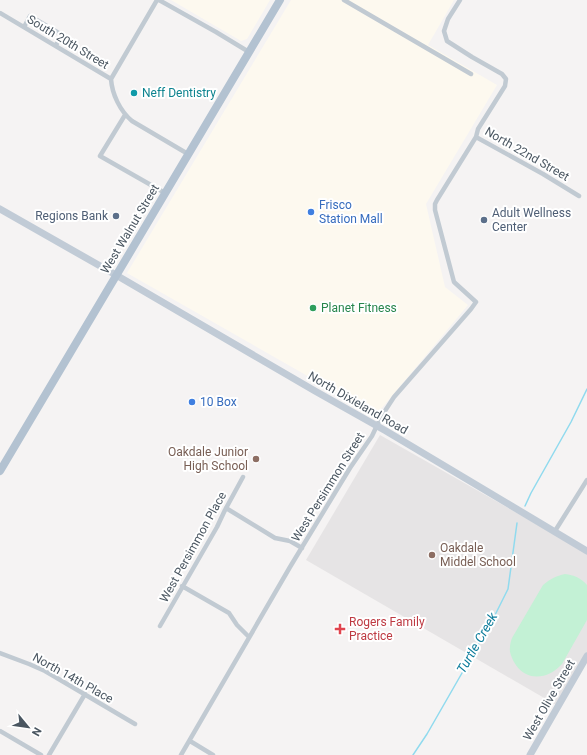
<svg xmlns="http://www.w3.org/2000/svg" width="587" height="755" font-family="Roboto,sans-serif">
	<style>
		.commercial { fill: #fdf9ef }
		.education { fill: #e6e4e5 }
		.green { fill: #c3f1d5 }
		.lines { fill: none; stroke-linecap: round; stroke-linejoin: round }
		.stream { stroke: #90daee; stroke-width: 1.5 }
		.street { stroke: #c1cad2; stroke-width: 4.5 }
		.secondary { stroke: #c1cbd6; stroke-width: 7 }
		.primary { stroke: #b3c2d1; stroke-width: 8 }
		.culture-dot { fill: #0f9aa8; stroke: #fff; stroke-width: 1.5 }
		.shop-dot { fill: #3f7fe0; stroke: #fff; stroke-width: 1.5 }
		.service-dot { fill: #5c6f8a; stroke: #fff; stroke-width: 1.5 }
		.leisure-dot { fill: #2e9e5b; stroke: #fff; stroke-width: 1.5 }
		.education-dot { fill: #8d6e63; stroke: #fff; stroke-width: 1.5 }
		.health-dot { fill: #e0444e; stroke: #fff; stroke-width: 1.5 }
		.labels { text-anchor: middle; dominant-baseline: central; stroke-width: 4; stroke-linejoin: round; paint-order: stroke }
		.street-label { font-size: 12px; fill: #4a5661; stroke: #fff }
		.culture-label { font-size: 12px; fill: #0d838f; stroke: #fff; text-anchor: start }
		.shop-label { font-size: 12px; fill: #366cbe; stroke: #fff; text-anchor: start }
		.service-label { font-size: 12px; fill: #4e5e75; stroke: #fff; text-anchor: start }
		.leisure-label { font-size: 12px; fill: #27864d; stroke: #fff; text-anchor: start }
		.education-label { font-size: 12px; fill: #785e54; stroke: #fff; text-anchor: end }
		.health-label { font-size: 12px; fill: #be3a42; stroke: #fff; text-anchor: start }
		.water-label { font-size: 13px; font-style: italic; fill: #0c7c9b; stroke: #fff }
	</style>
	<rect width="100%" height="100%" fill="#f5f3f3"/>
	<!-- commercial -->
	<path class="commercial" d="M 171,0 L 270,0 L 247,39 L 241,41 Z
		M 291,0 L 454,0 L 428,45 L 497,85 L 426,204 L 445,287 L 468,305 L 376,415 L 127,273 Z"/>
	<!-- education -->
	<path class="education" d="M 380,435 L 587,553 L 587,656 L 558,706 L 306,560 Z"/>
	<!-- green -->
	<path class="green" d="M 565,574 C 574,575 581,578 587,585 L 587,620 L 562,664 C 548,680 525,682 514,662 C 512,658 509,652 510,647 C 510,644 511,641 512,638 L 543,585 C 550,579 556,576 565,574 Z"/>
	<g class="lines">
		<!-- stream -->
		<path class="stream" d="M 525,506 L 531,493 L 571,422 L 587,389
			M 413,755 L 427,734 L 493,619 L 508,589 L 517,523"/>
		<!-- street -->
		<path class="street" d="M 159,0 L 216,32 L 249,52
			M 344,0 L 471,74
			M 460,0 L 448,19 L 444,31 L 447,41 L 472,57 L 502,74 L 506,79 L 505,86 L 478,129 L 476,137 L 543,174 L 579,196
			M 0,13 L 111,79
			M 24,27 L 30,16 L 62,35 L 56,45
			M 111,79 C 112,94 120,111 132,121 L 188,154
			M 111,79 L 157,0
			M 125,115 L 100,156 L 165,193
			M 226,508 L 275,538 L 290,541 L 302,548
			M 555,531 L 587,480
			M 182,586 L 229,613 L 237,625 L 249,637
			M 160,626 L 217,527 L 225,510 L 243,477
			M 0,653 L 29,664 L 45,671 L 135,724
			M 0,731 L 41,755
			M 190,741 L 213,755
			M 49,755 L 85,694
			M 181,755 L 290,567 L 350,468 L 372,436 L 381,417 L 394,397 L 471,309 L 476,302 L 454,282 L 435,210 L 435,204 L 437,200 L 476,137"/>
		<!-- secondary -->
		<path class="secondary" d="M 0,209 L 116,275 L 315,391 L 386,431 L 587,551
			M 530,755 L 587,656"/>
		<!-- primary -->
		<path class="primary" d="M 0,471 L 280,0"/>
	</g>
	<!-- markers -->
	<circle class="culture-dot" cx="134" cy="93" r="4"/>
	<g class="shop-dot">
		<circle cx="311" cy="212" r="4"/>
		<circle cx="192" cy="402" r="4"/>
	</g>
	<g class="service-dot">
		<circle cx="116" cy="216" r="4"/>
		<circle cx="484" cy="220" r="4"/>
	</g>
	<circle class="leisure-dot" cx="313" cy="308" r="4"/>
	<g class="education-dot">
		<circle cx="256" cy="459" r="4"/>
		<circle cx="432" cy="555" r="4"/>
	</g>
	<path class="health-dot" d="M338 623h4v4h4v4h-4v4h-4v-4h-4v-4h4z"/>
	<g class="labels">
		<!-- street labels -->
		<g class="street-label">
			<text transform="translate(68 42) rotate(31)">South 20th Street</text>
			<text transform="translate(527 154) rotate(30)">North 22nd Street</text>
			<text transform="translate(130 229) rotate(-59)">West Walnut Street</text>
			<text transform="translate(358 403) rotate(30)">North Dixieland Road</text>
			<text transform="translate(328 487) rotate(-58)">West Persimmon Street</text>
			<text transform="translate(193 547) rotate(-61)">West Persimmon Place</text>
			<text transform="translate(73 678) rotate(29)">North 14th Place</text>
			<text transform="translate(549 700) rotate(-60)">West Olive Street</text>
		</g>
		<!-- culture labels -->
		<g class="culture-label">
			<text x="142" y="93">Neff Dentistry</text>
		</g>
		<!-- shop labels -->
		<g class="shop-label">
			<text x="319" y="205">Frisco<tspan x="319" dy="14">Station Mall</tspan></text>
			<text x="200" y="402">10 Box</text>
		</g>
		<!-- service labels -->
		<g class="service-label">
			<text x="492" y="213">Adult Wellness<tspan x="492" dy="14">Center</tspan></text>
			<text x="108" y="216" text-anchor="end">Regions Bank</text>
		</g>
		<!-- leisure labels -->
		<g class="leisure-label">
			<text x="321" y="308">Planet Fitness</text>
		</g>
		<!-- education labels -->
		<g class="education-label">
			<text x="248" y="452">Oakdale Junior<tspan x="248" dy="14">High School</tspan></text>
			<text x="440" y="548" text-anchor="start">Oakdale<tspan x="440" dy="14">Middel School</tspan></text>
		</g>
		<!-- health labels -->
		<g class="health-label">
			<text x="349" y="622">Rogers Family<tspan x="349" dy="14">Practice</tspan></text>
		</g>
		<!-- water labels -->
		<g class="water-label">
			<text transform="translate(477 643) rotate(-60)">Turtle Creek</text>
		</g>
	</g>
	<!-- north arrow -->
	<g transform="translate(28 727) rotate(119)" stroke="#ffffff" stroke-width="3" paint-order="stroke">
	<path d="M0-3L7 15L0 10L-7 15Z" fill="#4a5661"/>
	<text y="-6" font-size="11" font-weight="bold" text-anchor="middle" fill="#4a5661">N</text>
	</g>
</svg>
